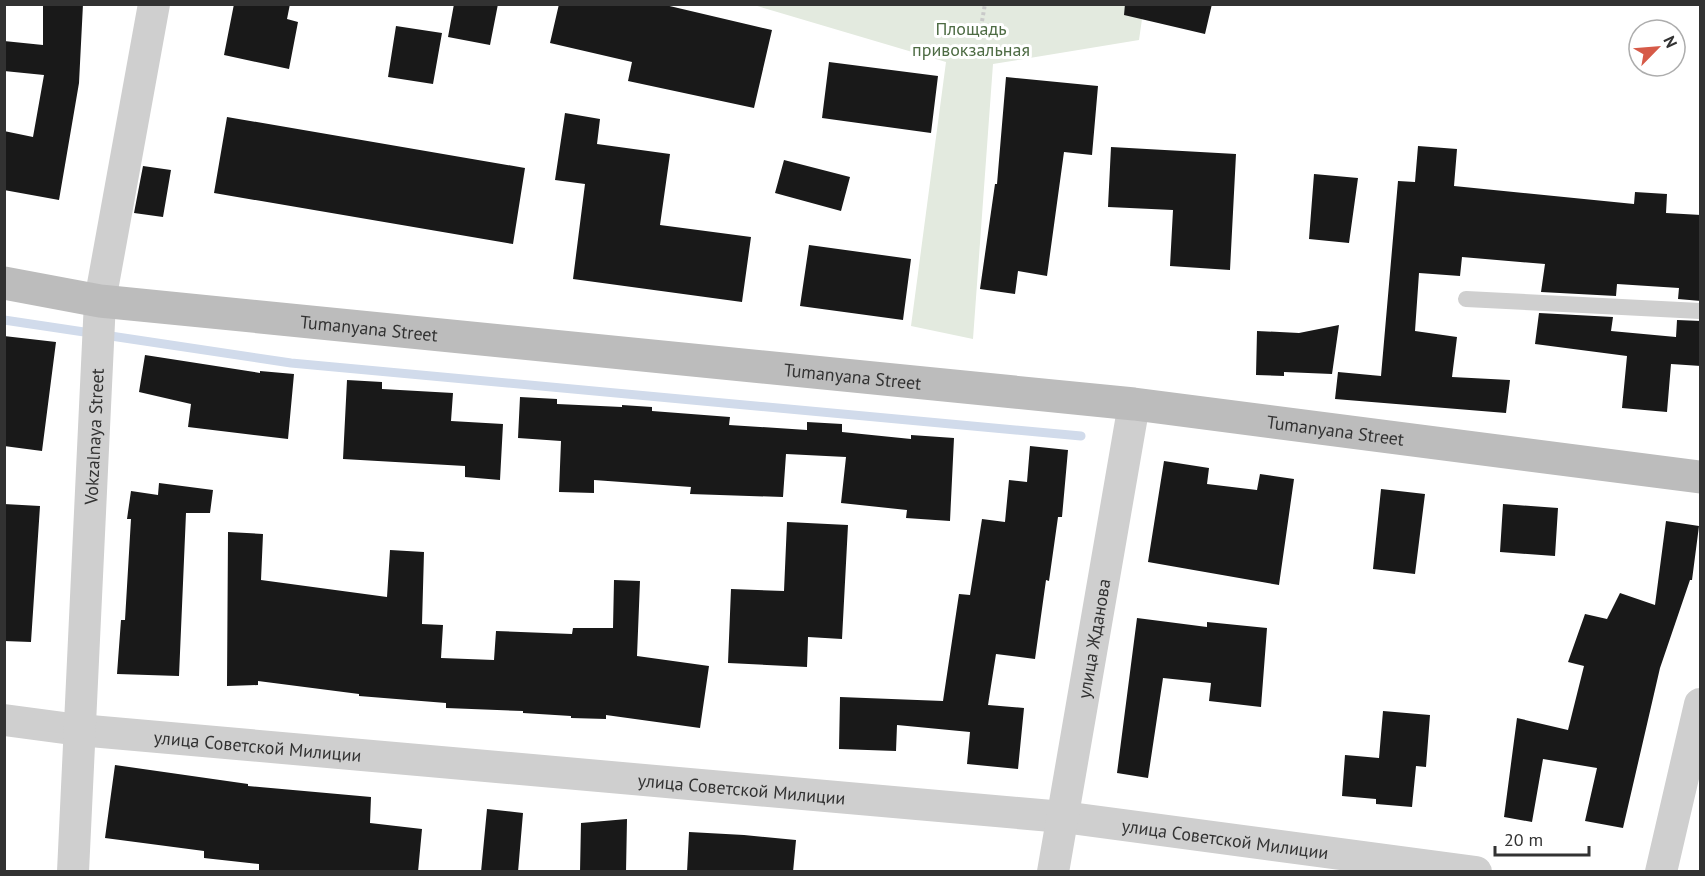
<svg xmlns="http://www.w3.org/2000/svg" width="1705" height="876" font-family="'PT Sans',sans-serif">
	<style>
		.green { fill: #e3eadf }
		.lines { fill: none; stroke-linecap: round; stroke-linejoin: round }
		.stream { stroke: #d1dbeb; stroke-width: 9 }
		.building { fill: #191919 }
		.path { stroke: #c9c9c9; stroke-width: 4; stroke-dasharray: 3 3; stroke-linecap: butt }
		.lane { stroke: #cfcfcf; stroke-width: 16 }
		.street { stroke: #cfcfcf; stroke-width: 32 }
		.secondary { stroke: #bcbcbc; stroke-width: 33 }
		.labels { text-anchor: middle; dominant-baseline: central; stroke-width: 6; stroke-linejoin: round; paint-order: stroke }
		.park-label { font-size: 18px; fill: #4d6b43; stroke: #fff }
		.street-label { font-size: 18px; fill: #323232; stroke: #fff }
	</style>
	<rect width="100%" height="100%" fill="#fff"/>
	<!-- green -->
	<path class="green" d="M 754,5 L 1144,5 L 1139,40 L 993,64 L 973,339 L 911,326 L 946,62 Z"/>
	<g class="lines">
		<!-- stream -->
		<path class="stream" d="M 4,320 L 291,363 L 1081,436"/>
	</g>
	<!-- building -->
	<path class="building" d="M 43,4 L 83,4 L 79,83 L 59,200 L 4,190 L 4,131 L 33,137 L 44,75 L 4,71 L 4,41 L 43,45 Z
		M 234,4 L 290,4 L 287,19 L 298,22 L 289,69 L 224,55 Z
		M 454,4 L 498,4 L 490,45 L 448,37 Z
		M 559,4 L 661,4 L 772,30 L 754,108 L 628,81 L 632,62 L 550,43 Z
		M 1125,4 L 1212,4 L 1205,34 L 1124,15 Z
		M 396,26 L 442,33 L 433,84 L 388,77 Z
		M 829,62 L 938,76 L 931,133 L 822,118 Z
		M 1006,77 L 1098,86 L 1092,155 L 1064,152 L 1047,276 L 1018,271 L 1015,294 L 980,289 L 995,184 L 997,184 Z
		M 565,113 L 600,119 L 597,144 L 670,154 L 660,225 L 751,237 L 742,302 L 573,279 L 585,184 L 555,180 Z
		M 227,117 L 525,168 L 513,244 L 214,193 Z
		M 1418,146 L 1457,149 L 1454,186 L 1634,204 L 1635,192 L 1667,194 L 1666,213 L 1701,215 L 1701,301 L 1678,299 L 1679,288 L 1617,284 L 1616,296 L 1541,292 L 1545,264 L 1462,257 L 1460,276 L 1419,273 L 1415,331 L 1457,337 L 1452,377 L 1510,380 L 1506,413 L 1335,399 L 1338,372 L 1381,376 L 1398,181 L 1415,182 Z
		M 1111,147 L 1236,154 L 1230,270 L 1170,266 L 1173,210 L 1108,207 Z
		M 784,160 L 850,177 L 841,211 L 775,193 Z
		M 143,166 L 171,170 L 163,217 L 134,213 Z
		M 1314,174 L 1358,178 L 1349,243 L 1309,239 Z
		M 809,245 L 911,259 L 903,320 L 800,306 Z
		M 1539,313 L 1613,317 L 1611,331 L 1676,337 L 1677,320 L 1701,321 L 1701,366 L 1671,364 L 1667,412 L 1622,408 L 1627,356 L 1535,344 Z
		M 1339,325 L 1332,374 L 1284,372 L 1284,376 L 1256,375 L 1257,331 L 1299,333 Z
		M 4,336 L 56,342 L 42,451 L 4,446 Z
		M 145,355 L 260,373 L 260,371 L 294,374 L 288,439 L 188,427 L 191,404 L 139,392 Z
		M 347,380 L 382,382 L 382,389 L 453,393 L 451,421 L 503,424 L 500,480 L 465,477 L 465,466 L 343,459 Z
		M 520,397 L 557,399 L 557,404 L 622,407 L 622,405 L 652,407 L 652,411 L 730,417 L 729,425 L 807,430 L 807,422 L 842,424 L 842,432 L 911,439 L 911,435 L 954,438 L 950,521 L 906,518 L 907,510 L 841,503 L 846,457 L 786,454 L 783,497 L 690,494 L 691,487 L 594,480 L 594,493 L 559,492 L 561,441 L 518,438 Z
		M 1030,446 L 1068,450 L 1062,517 L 1058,517 L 1049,581 L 1046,580 L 1035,659 L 996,654 L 988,705 L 1024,708 L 1018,769 L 967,764 L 970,732 L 897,725 L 896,751 L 839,749 L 840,697 L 943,701 L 959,594 L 970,595 L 982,519 L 1005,522 L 1009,480 L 1027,482 Z
		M 1164,461 L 1209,468 L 1207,484 L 1257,490 L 1260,474 L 1294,479 L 1279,585 L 1148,562 Z
		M 159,483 L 213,490 L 210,513 L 186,513 L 179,676 L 117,674 L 121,620 L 125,620 L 131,519 L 127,519 L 131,491 L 158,495 Z
		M 1381,489 L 1425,494 L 1415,574 L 1373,569 Z
		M 4,504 L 40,506 L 31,642 L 4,641 Z
		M 1503,504 L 1558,508 L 1555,556 L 1500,552 Z
		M 1666,521 L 1699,526 L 1692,580 L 1690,580 L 1660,668 L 1623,828 L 1585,821 L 1597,768 L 1543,759 L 1532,822 L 1504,817 L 1517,718 L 1568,730 L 1584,666 L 1568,662 L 1585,614 L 1607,619 L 1620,593 L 1655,605 Z
		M 787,522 L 848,525 L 842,639 L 808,637 L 807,667 L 728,663 L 731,589 L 784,591 Z
		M 228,532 L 263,534 L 261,580 L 387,597 L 390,550 L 424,552 L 422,624 L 443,625 L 441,658 L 494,660 L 496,631 L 572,634 L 573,628 L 613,628 L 614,580 L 640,581 L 637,656 L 709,666 L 700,728 L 606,715 L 606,719 L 571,718 L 571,716 L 523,713 L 523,711 L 446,708 L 446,703 L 359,696 L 359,694 L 258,681 L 258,685 L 227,686 Z
		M 1137,618 L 1207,627 L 1207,622 L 1267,628 L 1261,707 L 1209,701 L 1211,683 L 1163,678 L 1148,778 L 1117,773 Z
		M 1383,711 L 1430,715 L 1426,767 L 1416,766 L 1412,807 L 1376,804 L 1376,799 L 1342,796 L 1345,755 L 1379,758 Z
		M 115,765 L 248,784 L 248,786 L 371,797 L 370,823 L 422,829 L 418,872 L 259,872 L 259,864 L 204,858 L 204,851 L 105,838 Z
		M 487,809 L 523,813 L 518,872 L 481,872 Z
		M 627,819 L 626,872 L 580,872 L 581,823 Z
		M 689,832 L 744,835 L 796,840 L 793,872 L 687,872 Z"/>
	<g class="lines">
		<!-- path -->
		<path class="path" d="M 981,27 L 985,4"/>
		<!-- lane -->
		<path class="lane" d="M 1466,299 L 1700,311"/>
		<!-- street -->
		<g class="street">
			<path id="s1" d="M 4,720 L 79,730 L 1063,817 L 1476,872"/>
			<path id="s2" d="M 73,872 L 100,301 L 154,4"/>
			<path id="s3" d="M 1053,872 L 1134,404"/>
			<path d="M 1661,872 L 1700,704"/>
		</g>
		<!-- secondary -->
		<path class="secondary" id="s4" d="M 4,283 L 100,301 L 1134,404 L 1700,477"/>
	</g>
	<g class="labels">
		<!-- park labels -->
		<g class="park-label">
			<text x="971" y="28">Площадь<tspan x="971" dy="21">привокзальная</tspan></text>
		</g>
		<!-- street labels -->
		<g class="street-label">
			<text stroke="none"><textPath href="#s4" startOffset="368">Tumanyana Street</textPath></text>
			<text stroke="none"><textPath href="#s4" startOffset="854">Tumanyana Street</textPath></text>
			<text stroke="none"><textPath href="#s4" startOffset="1340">Tumanyana Street</textPath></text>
			<text stroke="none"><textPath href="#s2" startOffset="436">Vokzalnaya Street</textPath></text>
			<text stroke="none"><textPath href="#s3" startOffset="237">улица Жданова</textPath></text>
			<text stroke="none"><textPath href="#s1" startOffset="255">улица Советской Милиции</textPath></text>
			<text stroke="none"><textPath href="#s1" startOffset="741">улица Советской Милиции</textPath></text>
			<text stroke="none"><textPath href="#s1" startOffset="1227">улица Советской Милиции</textPath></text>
		</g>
	</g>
	<!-- border -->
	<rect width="1705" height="876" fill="none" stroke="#323232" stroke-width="12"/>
	<!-- north arrow -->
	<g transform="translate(1657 48) rotate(65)"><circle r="28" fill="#ffffff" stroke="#adadad" stroke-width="1.5"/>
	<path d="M0-4.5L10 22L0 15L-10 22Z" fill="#d65a48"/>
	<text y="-9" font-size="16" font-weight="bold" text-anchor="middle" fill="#323232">N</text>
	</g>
	<!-- scale -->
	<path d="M1495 846v9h94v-9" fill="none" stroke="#323232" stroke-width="3"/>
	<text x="1504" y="846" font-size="18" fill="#323232" stroke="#ffffff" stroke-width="4.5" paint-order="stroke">20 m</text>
</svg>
